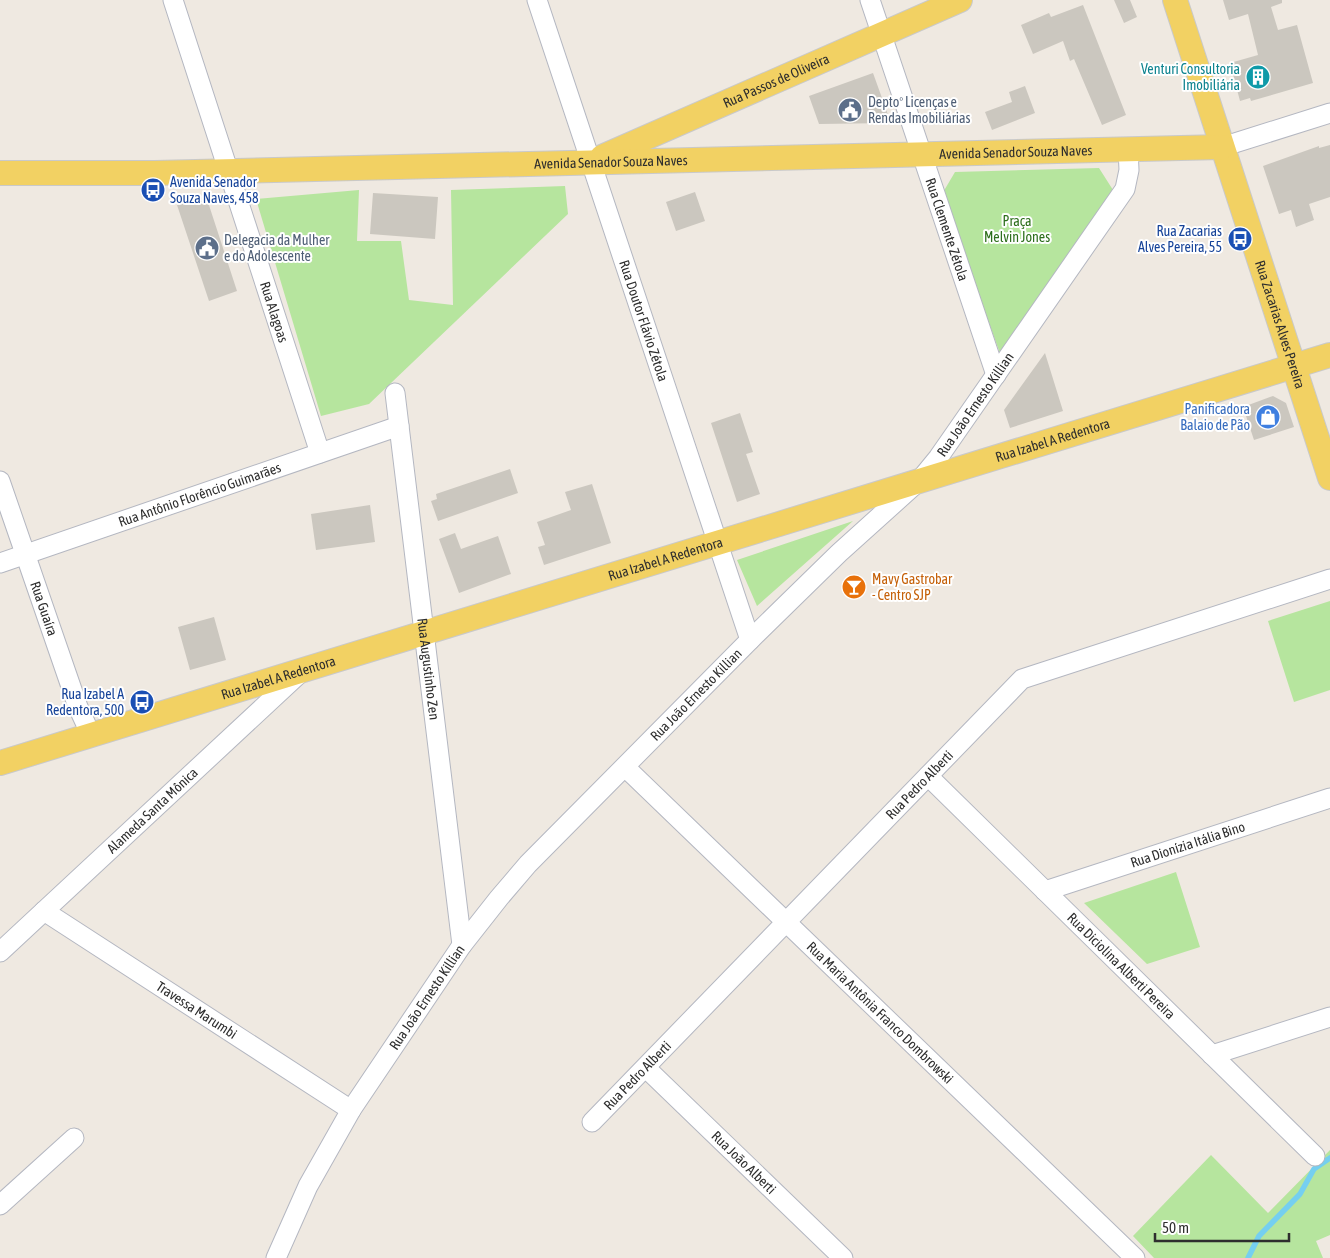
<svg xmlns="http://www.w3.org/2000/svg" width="1330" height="1258" font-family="'Asap Condensed',sans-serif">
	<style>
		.green { fill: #b6e59e }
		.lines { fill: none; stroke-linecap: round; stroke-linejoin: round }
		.stream { stroke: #75cff0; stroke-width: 5.5 }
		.building { fill: #cbc7bf }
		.minor-casing { stroke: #b4b7c1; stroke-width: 21 }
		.major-casing { stroke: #c9c9c9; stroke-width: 26 }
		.minor { stroke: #fff; stroke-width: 19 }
		.major { stroke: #f2d163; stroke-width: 24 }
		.labels { text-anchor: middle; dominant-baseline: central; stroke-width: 4; stroke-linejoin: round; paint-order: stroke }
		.culture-label { font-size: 14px; fill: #0d838f; stroke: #fff; text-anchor: end }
		.street-label { font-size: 14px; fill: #2e2e2e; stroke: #fff }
		.service-label { font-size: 14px; fill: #4e5e75; stroke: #fff; text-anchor: start }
		.transit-label { font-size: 14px; fill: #164399; stroke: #fff; text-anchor: end }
		.park-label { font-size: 14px; fill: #2c6e1b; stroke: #fff }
		.shop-label { font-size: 14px; fill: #366cbe; stroke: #fff; text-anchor: end }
		.food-label { font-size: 14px; fill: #c56008; stroke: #fff; text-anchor: start }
	</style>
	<rect width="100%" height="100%" fill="#efe9e1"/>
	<!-- green -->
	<path class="green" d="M 1099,168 L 1113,190 L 1001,356 L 942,194 L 955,172 Z
		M 565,186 L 568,214 L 369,404 L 321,416 L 256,199 L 359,190 L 357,241 L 401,241 L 409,300 L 453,305 L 451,190 Z
		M 853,521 L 757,606 L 737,560 Z
		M 1330,601 L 1330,690 L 1294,702 L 1268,621 Z
		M 1176,872 L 1200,947 L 1147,964 L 1084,903 Z
		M 1330,1150 L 1330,1235 L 1316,1241 L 1323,1258 L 1154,1258 L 1133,1236 L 1211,1155 L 1268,1213 Z"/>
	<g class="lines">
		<!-- stream -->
		<path class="stream" d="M 1248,1258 L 1259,1236 L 1300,1194 L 1314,1169 L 1330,1158"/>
	</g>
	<!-- building -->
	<path class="building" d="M 1114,0 L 1130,0 L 1137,17 L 1124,23 Z
		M 1223,0 L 1282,0 L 1282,3 L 1271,7 L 1278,30 L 1297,25 L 1313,83 L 1251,101 L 1250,98 L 1240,101 L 1230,63 L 1258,55 L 1248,14 L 1229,20 Z
		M 1083,5 L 1126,115 L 1102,125 L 1074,59 L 1070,61 L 1063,41 L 1033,54 L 1021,25 L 1049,13 L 1051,17 Z
		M 873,73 L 891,123 L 819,124 L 809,96 Z
		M 1025,86 L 1035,113 L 992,130 L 985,112 L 1012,102 L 1009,92 Z
		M 1330,145 L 1330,197 L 1309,204 L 1314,220 L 1296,227 L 1291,210 L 1279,214 L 1263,166 L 1319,146 L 1319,148 Z
		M 695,192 L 705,221 L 676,231 L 666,202 Z
		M 373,193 L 438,197 L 435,239 L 370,234 Z
		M 206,196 L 237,291 L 209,301 L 177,205 Z
		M 1045,353 L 1063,411 L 1010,428 L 1004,410 Z
		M 1273,396 L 1286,403 L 1294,427 L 1254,440 L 1243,407 Z
		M 740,413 L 753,452 L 746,454 L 760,494 L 737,502 L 711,423 Z
		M 510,469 L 518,493 L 438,521 L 431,501 L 437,499 L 436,494 Z
		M 592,484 L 611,543 L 544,565 L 538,547 L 545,545 L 537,522 L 571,510 L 565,492 Z
		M 370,505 L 375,542 L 316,550 L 311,514 Z
		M 455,533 L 461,549 L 498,536 L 511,574 L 459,593 L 439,539 Z
		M 214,617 L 226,660 L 190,670 L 178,627 Z"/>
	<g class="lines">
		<defs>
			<g id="minor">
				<path id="s1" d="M 173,0 L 320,453"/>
				<path id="s2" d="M 537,0 L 750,640"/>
				<path id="s3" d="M 870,0 L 996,375"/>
				<path d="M 1222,147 L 1330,113"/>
				<path id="s4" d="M 395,393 L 462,945"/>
				<path id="s5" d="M 0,481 L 78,707 L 91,735"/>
				<path id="s6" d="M 0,563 L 399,426"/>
				<path id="s7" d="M 625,767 L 1135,1258"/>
				<path id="s8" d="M 928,776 L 1315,1156"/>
				<path id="s9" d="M 1045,891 L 1330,798"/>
				<path id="s10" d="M 44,911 L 351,1110"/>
				<path id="s11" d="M 0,952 L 301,672"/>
				<path d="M 1212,1055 L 1330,1017"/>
				<path id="s12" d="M 646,1068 L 843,1258"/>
				<path id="s13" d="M 592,1122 L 1022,679 L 1330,579"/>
				<path d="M 0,1205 L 74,1138"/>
				<path id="s14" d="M 276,1258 L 308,1186 L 351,1110 L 462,945 L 499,898 L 528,864 L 750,640 L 839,553 L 920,480 L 938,458 L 1125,189 L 1129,170 L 1128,149"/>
			</g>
			<g id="major">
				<path id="s15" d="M 1175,0 L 1330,478"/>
				<path id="s16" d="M 602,157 L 960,0"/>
				<path id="s17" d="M 0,173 L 155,173 L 1222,147"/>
				<path id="s18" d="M 0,763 L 1330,355"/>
			</g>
		</defs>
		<!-- minor casing -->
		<use href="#minor" class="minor-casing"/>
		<!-- major casing -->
		<use href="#major" class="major-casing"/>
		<!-- minor -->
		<use href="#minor" class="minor"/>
		<!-- major -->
		<use href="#major" class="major"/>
	</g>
	<!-- icons -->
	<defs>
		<symbol id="building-disc" viewBox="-11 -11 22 22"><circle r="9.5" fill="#0f9aa8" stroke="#fff"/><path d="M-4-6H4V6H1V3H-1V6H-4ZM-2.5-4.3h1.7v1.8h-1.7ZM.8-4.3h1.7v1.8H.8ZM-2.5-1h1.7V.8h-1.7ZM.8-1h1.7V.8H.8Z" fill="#fff"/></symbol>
		<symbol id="civic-disc" viewBox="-11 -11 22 22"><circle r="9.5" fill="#5c6f8a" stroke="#fff"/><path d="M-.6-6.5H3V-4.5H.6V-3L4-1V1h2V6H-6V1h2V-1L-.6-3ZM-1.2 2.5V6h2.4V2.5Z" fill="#fff"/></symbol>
		<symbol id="bus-disc" viewBox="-11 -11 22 22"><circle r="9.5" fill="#1a4fb4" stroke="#fff"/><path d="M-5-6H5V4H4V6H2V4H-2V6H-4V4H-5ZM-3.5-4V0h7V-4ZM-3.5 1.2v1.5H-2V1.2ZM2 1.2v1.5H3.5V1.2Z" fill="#fff"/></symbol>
		<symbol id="shop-disc" viewBox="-11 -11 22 22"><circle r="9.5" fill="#3f7fe0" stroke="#fff"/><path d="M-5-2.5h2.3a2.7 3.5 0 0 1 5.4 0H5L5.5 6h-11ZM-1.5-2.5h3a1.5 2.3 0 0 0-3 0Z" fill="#fff"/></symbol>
		<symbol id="bar-disc" viewBox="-11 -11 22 22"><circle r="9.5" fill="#e8710a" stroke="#fff"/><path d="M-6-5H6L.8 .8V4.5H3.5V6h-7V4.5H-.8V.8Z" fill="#fff"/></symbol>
	</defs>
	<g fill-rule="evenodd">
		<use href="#building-disc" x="1244" y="63" width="28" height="28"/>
		<use href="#civic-disc" x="836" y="96" width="28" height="28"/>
		<use href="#bus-disc" x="139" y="176" width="28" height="28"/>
		<use href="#bus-disc" x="1226" y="225" width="28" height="28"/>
		<use href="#civic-disc" x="193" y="234" width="28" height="28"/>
		<use href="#shop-disc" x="1254" y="403" width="28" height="28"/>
		<use href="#bar-disc" x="840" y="573" width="28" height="28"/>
		<use href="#bus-disc" x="128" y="688" width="28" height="28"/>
	</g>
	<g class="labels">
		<!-- culture labels -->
		<g class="culture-label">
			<text x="1240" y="69">Venturi Consultoria<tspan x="1240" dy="16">Imobiliária</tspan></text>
		</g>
		<!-- street labels -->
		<g class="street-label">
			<text stroke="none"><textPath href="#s16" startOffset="190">Rua Passos de Oliveira</textPath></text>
			<text stroke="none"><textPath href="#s17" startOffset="1016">Avenida Senador Souza Naves</textPath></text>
			<text stroke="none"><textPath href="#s17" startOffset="611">Avenida Senador Souza Naves</textPath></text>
			<text stroke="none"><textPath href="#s3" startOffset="242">Rua Clemente Zétola</textPath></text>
			<text stroke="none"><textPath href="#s1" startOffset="328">Rua Alagoas</textPath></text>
			<text stroke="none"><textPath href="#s2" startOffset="338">Rua Doutor Flávio Zétola</textPath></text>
			<text stroke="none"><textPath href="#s15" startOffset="341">Rua Zacarias Alves Pereira</textPath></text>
			<text stroke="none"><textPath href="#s14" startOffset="1112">Rua João Ernesto Killian</textPath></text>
			<text stroke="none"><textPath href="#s18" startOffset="1101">Rua Izabel A Redentora</textPath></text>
			<text stroke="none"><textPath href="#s6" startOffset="211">Rua Antônio Florêncio Guimarães</textPath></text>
			<text stroke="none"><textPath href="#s18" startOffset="696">Rua Izabel A Redentora</textPath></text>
			<text stroke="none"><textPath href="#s5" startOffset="135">Rua Guaíra</textPath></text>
			<text stroke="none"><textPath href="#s4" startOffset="278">Rua Augustinho Zen</textPath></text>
			<text stroke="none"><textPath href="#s18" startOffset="291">Rua Izabel A Redentora</textPath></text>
			<text stroke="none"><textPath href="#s14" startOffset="708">Rua João Ernesto Killian</textPath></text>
			<text stroke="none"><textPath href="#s13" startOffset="470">Rua Pedro Alberti</textPath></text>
			<text stroke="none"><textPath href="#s11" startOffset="208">Alameda Santa Mônica</textPath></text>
			<text stroke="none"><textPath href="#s9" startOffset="150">Rua Dionízia Itália Bino</textPath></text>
			<text stroke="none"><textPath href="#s8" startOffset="271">Rua Diciolina Alberti Pereira</textPath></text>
			<text stroke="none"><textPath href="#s14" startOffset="302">Rua João Ernesto Killian</textPath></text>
			<text stroke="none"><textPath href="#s10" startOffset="182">Travessa Marumbi</textPath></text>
			<text stroke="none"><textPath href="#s7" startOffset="354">Rua Maria Antônia Franco Dombrowski</textPath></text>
			<text stroke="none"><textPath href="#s13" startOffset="65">Rua Pedro Alberti</textPath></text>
			<text stroke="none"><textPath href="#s12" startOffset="136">Rua João Alberti</textPath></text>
		</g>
		<!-- service labels -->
		<g class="service-label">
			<text x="868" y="102">Deptoº Licenças e<tspan x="868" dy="16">Rendas Imobiliárias</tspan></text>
			<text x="224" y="240">Delegacia da Mulher<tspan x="224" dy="16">e do Adolescente</tspan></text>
		</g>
		<!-- transit labels -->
		<g class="transit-label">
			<text x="170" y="182" text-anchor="start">Avenida Senador<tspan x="170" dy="16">Souza Naves, 458</tspan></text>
			<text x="1222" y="231">Rua Zacarias<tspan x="1222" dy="16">Alves Pereira, 55</tspan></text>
			<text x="124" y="694">Rua Izabel A<tspan x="124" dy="16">Redentora, 500</tspan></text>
		</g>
		<!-- park labels -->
		<g class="park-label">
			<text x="1017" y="221">Praça<tspan x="1017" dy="16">Melvin Jones</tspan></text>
		</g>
		<!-- shop labels -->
		<g class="shop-label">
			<text x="1250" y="409">Panificadora<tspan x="1250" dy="16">Balaio de Pão</tspan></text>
		</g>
		<!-- food labels -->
		<g class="food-label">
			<text x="872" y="579">Mavy Gastrobar<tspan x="872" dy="16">- Centro SJP</tspan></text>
		</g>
	</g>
	<!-- scale -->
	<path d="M1155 1233v8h134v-8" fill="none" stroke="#2e2e2e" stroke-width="2.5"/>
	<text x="1162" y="1233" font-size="15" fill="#2e2e2e" stroke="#ffffff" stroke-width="4" paint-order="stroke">50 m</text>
</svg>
